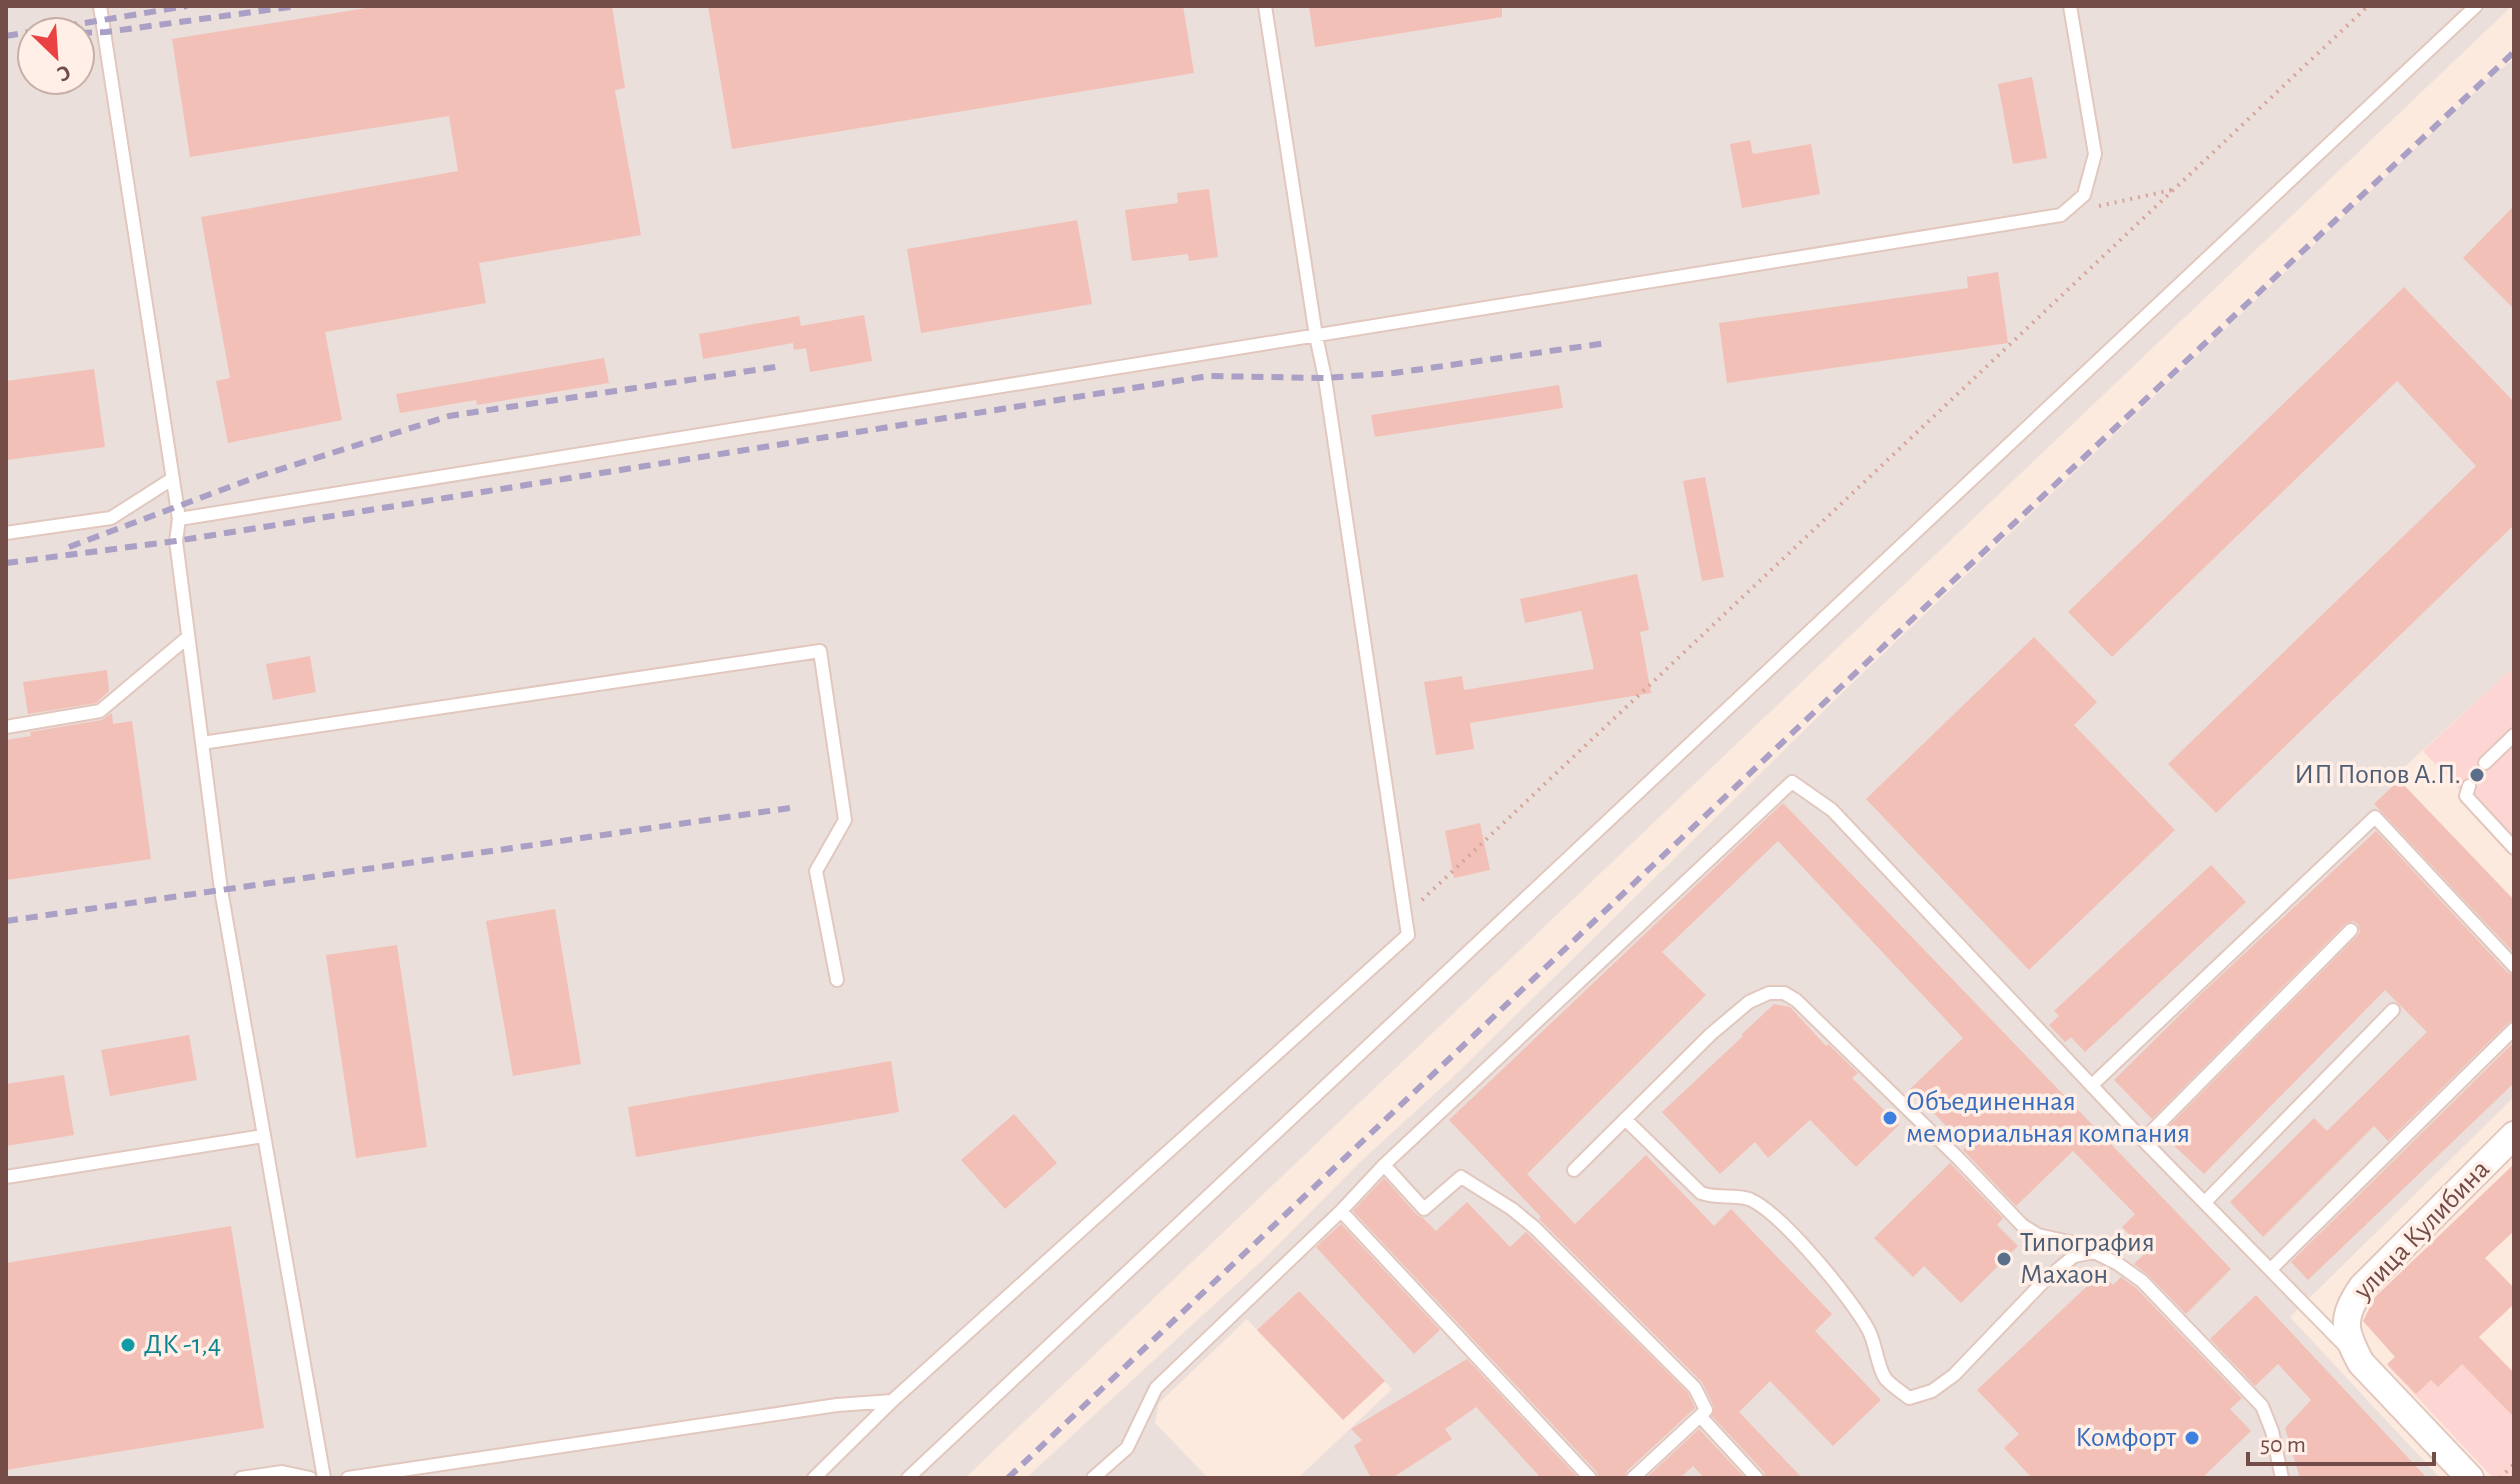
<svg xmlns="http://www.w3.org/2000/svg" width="2520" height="1484" font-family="'Alegreya Sans',sans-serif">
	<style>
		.commercial { fill: #fdd5d2 }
		.industrial { fill: #eadfdb; fill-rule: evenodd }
		.building { fill: #f2c0b6 }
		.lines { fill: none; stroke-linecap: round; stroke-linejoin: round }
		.lane-casing { stroke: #e2c7be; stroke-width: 16 }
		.street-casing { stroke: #e2c7be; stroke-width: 30 }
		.path { stroke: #d7a49a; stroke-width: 4; stroke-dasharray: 2 6; stroke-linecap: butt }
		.lane { stroke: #fff; stroke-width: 12 }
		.street { stroke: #fff; stroke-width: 26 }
		.rail { stroke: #aa9fc5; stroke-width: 6; stroke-dasharray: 12 8; stroke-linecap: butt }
		.service-dot { fill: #5c6f8a; stroke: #ffefe6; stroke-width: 3 }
		.shop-dot { fill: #3f7fe0; stroke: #ffefe6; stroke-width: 3 }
		.culture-dot { fill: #0f9aa8; stroke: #ffefe6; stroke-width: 3 }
		.labels { text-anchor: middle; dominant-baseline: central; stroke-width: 7; stroke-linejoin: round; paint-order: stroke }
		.service-label { font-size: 28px; fill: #4e5e75; stroke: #ffefe6; text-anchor: end }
		.shop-label { font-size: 28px; fill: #366cbe; stroke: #ffefe6; text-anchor: start }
		.street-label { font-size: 28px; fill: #734c47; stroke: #ffefe6 }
		.culture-label { font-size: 28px; fill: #0d838f; stroke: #ffefe6; text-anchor: start }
	</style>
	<rect width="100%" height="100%" fill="#fdeadf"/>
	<!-- commercial -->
	<path class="commercial" d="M 2514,667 L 2514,848 L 2423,751 Z
		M 2411,1340 L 2514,1373 L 2514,1478 L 2493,1478 L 2387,1365 Z"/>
	<!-- industrial -->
	<path class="industrial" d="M 6,6 L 2512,6 L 965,1478 L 6,1478 ZM 32,32 L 80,32 L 80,80 L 32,80 Z
		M 2514,59 L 2514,667 L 2399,772 L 2399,780 L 2514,900 L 2514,1097 L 2290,1317 L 2440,1478 L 1298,1478 L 1392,1389 L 1299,1291 L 1257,1330 L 1247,1319 L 1159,1403 L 1155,1423 L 1208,1478 L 1026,1478 L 1268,1255 L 1359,1163 L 1452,1078 L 1850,685 L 2492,76 Z"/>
	<!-- building -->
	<path class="building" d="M 379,6 L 612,6 L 625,88 L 615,90 L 641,235 L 479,263 L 486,303 L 325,332 L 342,420 L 228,443 L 216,381 L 230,378 L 201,217 L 458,171 L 449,116 L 190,157 L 172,39 Z
		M 708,6 L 1183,6 L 1194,73 L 732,149 Z
		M 1309,6 L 1502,6 L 1502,17 L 1315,47 Z
		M 2032,77 L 2047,158 L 2013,164 L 1998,84 Z
		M 1750,140 L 1753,154 L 1811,144 L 1820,194 L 1742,208 L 1730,144 Z
		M 1209,189 L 1218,257 L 1189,261 L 1188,254 L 1132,261 L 1125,210 L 1178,203 L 1177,193 Z
		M 2514,206 L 2514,309 L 2463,258 Z
		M 1077,220 L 1092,304 L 921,333 L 907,249 Z
		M 1998,272 L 2008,343 L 1727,383 L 1719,323 L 1968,288 L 1967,277 Z
		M 2404,287 L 2514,402 L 2514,525 L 2216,813 L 2168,764 L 2476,466 L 2397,381 L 2112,657 L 2068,612 Z
		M 864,315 L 872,361 L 810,372 L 806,348 L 794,350 L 793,343 L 703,359 L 699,334 L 799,316 L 801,326 Z
		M 604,358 L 609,383 L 477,405 L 476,400 L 400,413 L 396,394 Z
		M 94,369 L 105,447 L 6,460 L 6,381 Z
		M 1559,385 L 1563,408 L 1375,437 L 1371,415 Z
		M 1705,477 L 1724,577 L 1702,581 L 1683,481 Z
		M 1637,574 L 1649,630 L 1640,632 L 1651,693 L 1470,723 L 1474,749 L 1436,755 L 1424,682 L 1462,676 L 1464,690 L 1594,669 L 1581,611 L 1525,623 L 1520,599 Z
		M 2034,637 L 2097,702 L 2074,725 L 2175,830 L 2029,970 L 1866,799 Z
		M 310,656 L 316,692 L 273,700 L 266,664 Z
		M 107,670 L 109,691 L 96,703 L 28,714 L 23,682 Z
		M 112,713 L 113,724 L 132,721 L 151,859 L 6,880 L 6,740 L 31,736 L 30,732 L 102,720 Z
		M 2399,780 L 2514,900 L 2514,953 L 2374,804 Z
		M 1783,803 L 2231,1269 L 2186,1314 L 2148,1275 L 2134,1264 L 2146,1252 L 2122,1227 L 2135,1214 L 2073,1151 L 2016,1206 L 1963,1150 L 1966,1146 L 1910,1089 L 1963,1038 L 1778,841 L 1662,952 L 1706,995 L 1527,1174 L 1575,1224 L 1646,1155 L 1714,1226 L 1731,1209 L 1832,1314 L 1815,1331 L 1881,1400 L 1833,1446 L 1770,1381 L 1739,1412 L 1802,1478 L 1766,1478 L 1764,1472 L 1712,1416 L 1714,1407 L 1702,1382 L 1539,1219 L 1541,1217 L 1449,1120 Z
		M 1480,823 L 1490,870 L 1454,878 L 1445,831 Z
		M 2376,831 L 2507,972 L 2514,975 L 2514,1020 L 2508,1023 L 2388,1141 L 2374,1126 L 2263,1237 L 2230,1202 L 2314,1118 L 2327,1131 L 2427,1032 L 2385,990 L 2204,1174 L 2166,1138 L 2168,1135 L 2164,1131 L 2357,936 L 2360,932 L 2358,924 L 2353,921 L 2345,924 L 2152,1119 L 2114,1080 L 2202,993 Z
		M 2211,865 L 2246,902 L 2085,1052 L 2071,1037 L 2065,1042 L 2049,1025 L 2059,1016 L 2054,1011 Z
		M 555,909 L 581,1064 L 513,1076 L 486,921 Z
		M 397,945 L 427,1147 L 356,1158 L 326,955 Z
		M 1774,1004 L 1790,1007 L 1826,1046 L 1828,1044 L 1858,1073 L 1852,1078 L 1899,1125 L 1856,1167 L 1810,1120 L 1768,1158 L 1755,1142 L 1720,1174 L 1662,1112 L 1743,1036 L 1741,1035 Z
		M 189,1035 L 197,1080 L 110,1096 L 101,1050 Z
		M 2514,1042 L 2514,1083 L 2308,1280 L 2291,1262 Z
		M 891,1061 L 899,1112 L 636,1157 L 628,1107 Z
		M 64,1075 L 74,1135 L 6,1146 L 6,1084 Z
		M 1014,1114 L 1057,1163 L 1005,1209 L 961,1160 Z
		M 1950,1163 L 2003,1218 L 1997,1225 L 2018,1246 L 1961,1303 L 1924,1266 L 1913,1277 L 1874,1238 Z
		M 2514,1164 L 2514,1231 L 2485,1258 L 2514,1288 L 2514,1304 L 2479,1337 L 2514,1373 L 2514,1417 L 2462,1364 L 2438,1387 L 2431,1380 L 2416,1394 L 2387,1364 L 2395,1357 L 2363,1321 L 2375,1297 Z
		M 1384,1178 L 1417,1215 L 1423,1218 L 1436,1231 L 1467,1202 L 1510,1247 L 1526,1232 L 1688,1393 L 1695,1408 L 1627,1471 L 1624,1478 L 1599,1478 L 1597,1472 L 1353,1211 Z
		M 1341,1224 L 1440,1330 L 1414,1354 L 1316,1247 Z
		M 231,1226 L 264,1428 L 6,1470 L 6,1263 Z
		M 2101,1273 L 2113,1285 L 2121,1277 L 2136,1288 L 2242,1398 L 2230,1409 L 2251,1431 L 2202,1478 L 2032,1478 L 2004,1448 L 2019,1434 L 1977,1390 Z
		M 1299,1291 L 1385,1381 L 1343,1420 L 1257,1330 Z
		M 2256,1295 L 2427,1478 L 2300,1478 L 2285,1428 L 2311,1400 L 2278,1364 L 2255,1386 L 2210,1339 Z
		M 1467,1359 L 1578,1478 L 1541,1478 L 1476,1407 L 1445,1429 L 1452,1439 L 1392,1478 L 1371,1478 L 1354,1446 L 1362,1440 L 1351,1429 Z
		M 1699,1429 L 1745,1478 L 1704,1478 L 1693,1466 L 1680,1478 L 1646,1478 Z"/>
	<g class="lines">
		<defs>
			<path id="lane" d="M 100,6 L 179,519 L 176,541 L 221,890 L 324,1478
				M 179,519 L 2061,215 L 2084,195 L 2095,154 L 2070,6
				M 6,533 L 111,518 L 172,479
				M 6,727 L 100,711 L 188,637
				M 202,743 L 820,651 L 845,820 L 816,871 L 837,980
				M 2485,763 L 2514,735
				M 2469,786 L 2466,796 L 2514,848
				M 2092,1085 L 2375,817 L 2514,966
				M 1625,1119 L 1701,1193 C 1717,1199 1734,1194 1749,1199 C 1781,1212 1853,1300 1869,1331 C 1876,1345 1877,1365 1885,1378 C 1890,1385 1902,1392 1909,1398 L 1932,1391 L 1954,1375 L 2044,1281 L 2074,1256 L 2094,1252
				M 2143,1140 L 2351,930
				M 1384,1165 L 1424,1209 L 1461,1177 L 1512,1209 L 1535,1228 L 1695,1388 L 1706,1410 L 1700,1416 L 1757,1478
				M 1574,1170 L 1711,1034 L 1749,1002 L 1769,993 L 1784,993 L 1796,1000 L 1958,1158 L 2022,1225 L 2038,1235 L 2078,1244 L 2118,1264 L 2142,1281 L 2262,1406 L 2272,1431 L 2282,1478
				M 6,1177 L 263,1136
				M 2205,1202 L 2393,1010
				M 1341,1211 L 1590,1478
				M 2271,1269 L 2514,1029
				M 241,1478 L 282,1472 L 310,1478
				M 348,1478 L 837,1405 L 892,1401 L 1408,935 L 1325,378 L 1316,336 L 1265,6
				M 814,1478 L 892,1401
				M 908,1478 L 2476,6
				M 1093,1478 L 1127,1448 L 1156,1388 L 1341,1211 L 1384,1165 L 1792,782 L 1832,810 L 2143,1140 L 2345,1346
				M 1633,1478 L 1700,1416"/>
			<path id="street" d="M 2470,1478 L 2361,1363 C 2343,1330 2341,1318 2362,1287 L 2514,1135"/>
		</defs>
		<!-- lane casing -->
		<use href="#lane" class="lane-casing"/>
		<!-- street casing -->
		<use href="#street" class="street-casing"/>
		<!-- path -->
		<path class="path" d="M 2099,206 L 2176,189
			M 1422,900 L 2368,6
			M 2500,1478 L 2514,1464"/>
		<!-- lane -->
		<use href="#lane" class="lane"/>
		<!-- street -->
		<use href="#street" class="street"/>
		<!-- rail -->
		<path class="rail" d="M 80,33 L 106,32 L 297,6
			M 6,36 L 187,6
			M 69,547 L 259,476 L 449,416 L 782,366
			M 6,563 L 176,541 L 1208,376 L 1325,378 L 1394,373 L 1607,343
			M 6,921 L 797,807
			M 1008,1478 L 1886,644 L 2514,52"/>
	</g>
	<!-- markers -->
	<g class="service-dot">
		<circle cx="2477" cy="775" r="8"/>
		<circle cx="2004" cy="1259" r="8"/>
	</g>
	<g class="shop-dot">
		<circle cx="1890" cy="1118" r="8"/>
		<circle cx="2192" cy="1438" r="8"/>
	</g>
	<circle class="culture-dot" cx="128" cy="1345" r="8"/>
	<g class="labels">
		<!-- service labels -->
		<g class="service-label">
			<text x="2461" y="775">ИП Попов А.П.</text>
			<text x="2020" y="1243" text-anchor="start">Типография<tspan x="2020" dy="32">Махаон</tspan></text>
		</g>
		<!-- shop labels -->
		<g class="shop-label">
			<text x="1906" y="1102">Объединенная<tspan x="1906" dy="32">мемориальная компания</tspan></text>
			<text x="2176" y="1438" text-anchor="end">Комфорт</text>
		</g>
		<!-- street labels -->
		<g class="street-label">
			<text transform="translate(2422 1230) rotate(-46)">улица Кулибина</text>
		</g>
		<!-- culture labels -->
		<g class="culture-label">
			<text x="144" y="1345">ДК -1,4</text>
		</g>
	</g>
	<!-- border -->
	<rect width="2520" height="1484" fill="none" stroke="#734c47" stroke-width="16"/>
	<!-- north arrow -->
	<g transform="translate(56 56) rotate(155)"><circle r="38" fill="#ffefe6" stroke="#c7aea6" stroke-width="2"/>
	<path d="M0-6L14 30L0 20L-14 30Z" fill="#ea4142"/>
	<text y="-12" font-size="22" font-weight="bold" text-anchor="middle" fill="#734c47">С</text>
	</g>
	<!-- scale -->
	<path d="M2248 1452v12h186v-12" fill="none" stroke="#734c47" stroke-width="4"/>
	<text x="2260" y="1452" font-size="24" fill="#734c47" stroke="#ffefe6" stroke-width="6" paint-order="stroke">50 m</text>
</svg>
